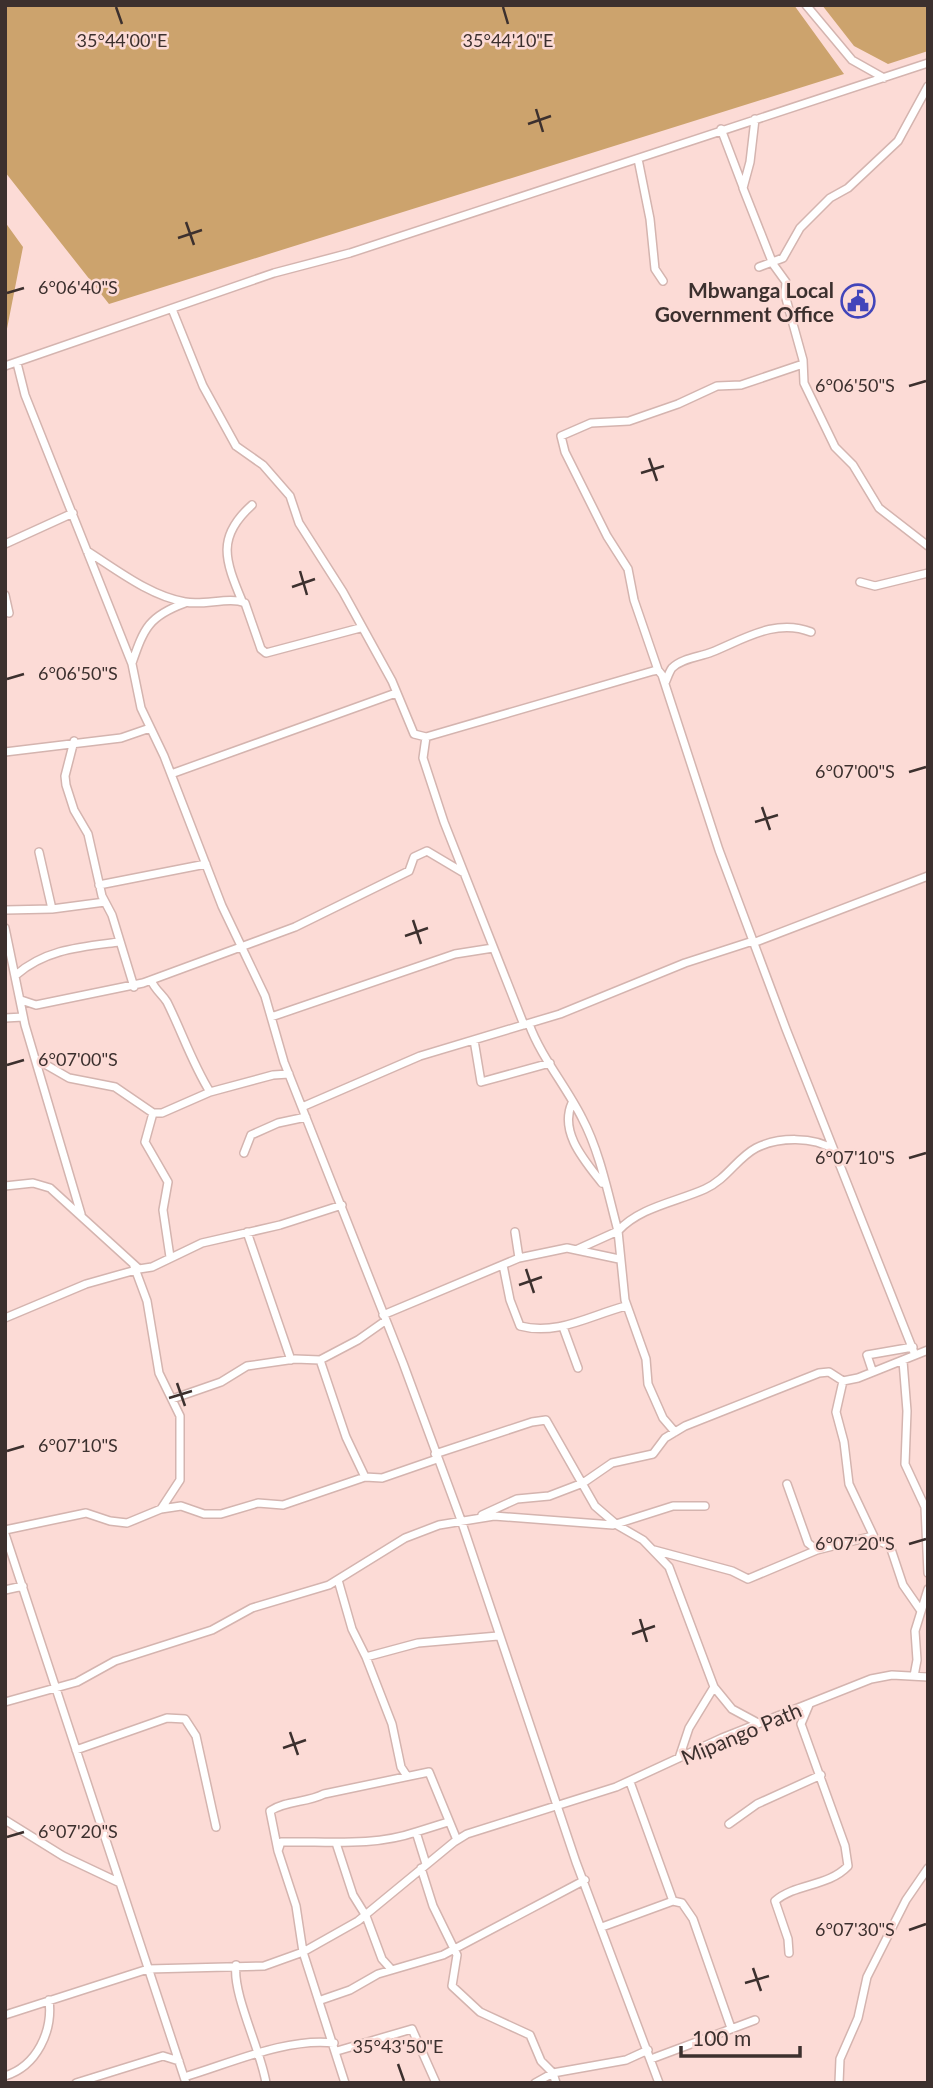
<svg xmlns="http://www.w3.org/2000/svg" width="933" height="2088" font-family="Lato,sans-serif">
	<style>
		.forest { fill: #cca36d }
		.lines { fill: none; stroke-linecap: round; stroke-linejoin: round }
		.street-casing { stroke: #d4b4af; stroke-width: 10 }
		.street { stroke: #fff; stroke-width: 7 }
		.ticks { fill: none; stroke: #3c302e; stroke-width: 2.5 }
		.labels { text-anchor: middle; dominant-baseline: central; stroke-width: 5; stroke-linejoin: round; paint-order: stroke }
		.poi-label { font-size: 21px; font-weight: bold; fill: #3c302e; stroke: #fcdbd6; text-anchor: end }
		.street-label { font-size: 21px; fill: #3c302e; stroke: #fcdbd6 }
		.ticks-label { font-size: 18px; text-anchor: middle; fill: #3c302e; stroke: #fcdbd6; stroke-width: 5; stroke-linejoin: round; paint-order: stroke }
	</style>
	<rect width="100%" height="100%" fill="#fcdbd6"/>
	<!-- forest -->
	<path class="forest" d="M 5,5 L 794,5 L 844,74 L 109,304 L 5,172 Z
		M 822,5 L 928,5 L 928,51 L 888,64 L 854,46 Z
		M 5,222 L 23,247 L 5,339 Z"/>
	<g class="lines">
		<defs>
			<path id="street" d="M 806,5 L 852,60 L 884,78
				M 755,119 L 750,162 L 743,188 L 773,264 L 786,282 L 785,295 L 803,360 L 804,383 L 835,447 L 853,465 L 879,508 L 928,546
				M 721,129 L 743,187
				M 638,159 L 650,219 L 655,269 L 663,281
				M 759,267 L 783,258 L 800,228 L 830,198 L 848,188 L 898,141 L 928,86
				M 172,309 L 203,386 L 236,446 L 263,465 L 290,496 L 299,523 L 343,592 L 392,681 L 414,734 L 426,737 L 653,671 L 658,670 L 662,675 L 719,850 L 786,1029 L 915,1355
				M 17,363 L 25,395 L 132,664 L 141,708 L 164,756 L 222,906 L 265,996 L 284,1062 L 403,1363 L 461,1520 L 576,1862 L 659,2083
				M 5,366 L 274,273 L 350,253 L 928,63
				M 5,544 L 73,513
				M 87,551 C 117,570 150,596 185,602 C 204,606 230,596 245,603 L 261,649 L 266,653 L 360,628
				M 860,582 L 875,586 L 928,573
				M 5,595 L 9,613
				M 242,601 C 225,560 216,537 252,505
				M 132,663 C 144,628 149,616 185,603
				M 658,670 L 634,600 L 628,569 L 607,536 L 565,452 L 561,436 L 591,423 L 629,421 L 678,404 L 717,386 L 741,385 L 803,364
				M 665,683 C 667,679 669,672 672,668 C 682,658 700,657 712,652 C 744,639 776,618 811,632
				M 426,737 L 423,758 L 444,822 L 524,1025
				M 74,741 L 65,776 L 66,785 L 74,810 L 88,834 L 102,896 L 112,915 L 134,987
				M 5,752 L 121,738 L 150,728
				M 171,774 L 396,693
				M 39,852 L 52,909
				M 99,885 L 206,864
				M 5,910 L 52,909 L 105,902
				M 5,928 L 25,1025 L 81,1214
				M 753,943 L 928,876
				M 16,975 C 46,949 81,947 119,942
				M 151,980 C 155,990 162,994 167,1002 C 182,1032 192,1063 210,1092
				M 21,1000 L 36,1005 L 143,983 L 295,927 L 409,871 L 414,857 L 427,851 L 464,873
				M 271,1017 L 455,954 L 493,948
				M 5,1018 L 23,1017
				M 529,1024 C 541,1057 566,1086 582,1118 C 600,1152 608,1194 618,1231 L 578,1249
				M 474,1040 L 481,1082 L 550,1063
				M 36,1059 L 69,1078 L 115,1087 L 153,1113 L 162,1113 L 210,1092 L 273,1075 L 289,1074
				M 572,1103 C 559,1132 584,1160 602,1183
				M 302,1107 L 420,1056 L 560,1014 L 685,963 L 753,941
				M 153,1113 L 145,1142 L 168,1182 L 163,1210 L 170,1257
				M 244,1153 L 251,1135 L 278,1123 L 306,1117
				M 5,1186 L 33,1183 L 50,1188 L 139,1269 L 152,1267 L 202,1243 L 280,1225 L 342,1205
				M 247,1232 L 291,1360
				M 515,1232 L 519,1258
				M 503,1265 L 510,1300 L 520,1326 C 557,1336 591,1315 626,1306
				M 134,1266 L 147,1301 L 159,1373 L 180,1416 L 180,1480 L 161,1509
				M 383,1315 L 519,1258 L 567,1248 L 619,1259
				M 5,1318 L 86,1284 L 136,1270
				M 563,1327 L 578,1368
				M 320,1360 L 358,1340 L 385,1321
				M 903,1361 L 907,1411 L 905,1464 L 925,1507 L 928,1573
				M 872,1370 L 867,1355 L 913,1347
				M 843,1381 L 836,1412 L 844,1442 L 849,1484 L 875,1539 L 890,1546 L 903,1585 L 921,1611
				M 172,1399 L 221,1382 L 247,1366 L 295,1359 L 320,1360 L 346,1437 L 365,1477 L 382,1478 L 437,1459
				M 675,1432 L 663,1418 L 648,1384 L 646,1359 L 625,1300 L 618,1231 C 640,1207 676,1202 705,1189 C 727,1179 737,1158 756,1148 C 778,1137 814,1136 834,1150
				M 435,1454 L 532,1422 L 546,1420 L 595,1506 L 617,1525 L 643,1540 L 669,1567 L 714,1687 L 732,1709 L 758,1723
				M 787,1484 L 808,1543 L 817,1550 L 873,1536
				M 482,1515 L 517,1499 L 549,1496 L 583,1483 L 612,1463 L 653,1454 L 665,1438 L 685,1426 L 819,1373 L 829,1372 L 843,1381 L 858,1378 L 928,1350
				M 5,1530 L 86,1513 L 110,1521 L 127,1523 L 161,1509 L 181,1506 L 204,1514 L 221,1514 L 258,1503 L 283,1505 L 365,1477
				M 5,1534 L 186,2083
				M 654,1550 L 732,1571 L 748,1579 L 817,1550
				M 338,1580 L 352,1629 L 366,1657 L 418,1643 L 498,1636
				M 5,1590 L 23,1586
				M 366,1657 L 392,1724 L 401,1767 L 407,1776
				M 914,1676 L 917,1660 L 915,1631 L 928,1589
				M 5,1702 L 77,1682 L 115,1661 L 212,1630 L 252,1608 L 329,1585 L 405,1538 L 439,1525 L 494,1516 L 613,1525 L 673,1506 L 705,1506
				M 76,1750 L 167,1718 L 185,1719 L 196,1736 L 216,1827
				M 679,1758 L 689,1728 L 714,1687
				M 5,1820 L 63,1856 L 118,1882
				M 729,1824 L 757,1804 L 821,1775
				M 416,1832 L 448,1822
				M 336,1843 L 353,1895 L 366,1916 L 382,1959 L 391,1969
				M 278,1851 L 270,1811 C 287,1800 306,1803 324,1794 L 429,1772 L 457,1840
				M 421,1868 L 433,1906 L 457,1955 L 452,1986 L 480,2012 L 530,2035 L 541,2061 L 553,2073 L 626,2060 L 648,2050
				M 673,1901 L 682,1903 L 693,1919 L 731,2028
				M 602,1927 L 673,1901 L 630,1782
				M 789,1953 L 788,1939 L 775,1901 C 796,1883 828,1887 848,1866 L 845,1846 L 801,1724 L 809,1705
				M 236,1965 C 232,1994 261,2050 266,2083
				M 321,2000 L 350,1990 L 378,1974 L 443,1955 L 585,1880
				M 5,2015 L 148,1969 L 264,1966 L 303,1952 L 358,1921 L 454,1842 L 467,1834 L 616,1787 L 722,1738 L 871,1679 L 892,1675 L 928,1677
				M 337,2051 L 412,2029 L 436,2083
				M 651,2059 L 755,2020
				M 5,2076 C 37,2066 53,2031 49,2000
				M 184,2077 C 229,2064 287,2037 334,2043
				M 76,2083 L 163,2056 L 179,2061
				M 345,2083 L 303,1952 L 296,1906 L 278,1851 L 281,1842 C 325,1841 373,1847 416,1832 L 426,1864
				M 535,2083 L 553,2073 L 556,2083
				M 839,2083 L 840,2059 L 858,2018 L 867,1977 L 906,1900 L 928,1868"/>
		</defs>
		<!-- street casing -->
		<use href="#street" class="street-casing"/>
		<!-- street -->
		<use href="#street" class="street"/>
	</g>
	<!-- ticks -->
	<path class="ticks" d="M 116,7 L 122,24M 503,7 L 508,24M 536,109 L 543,132M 528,124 L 551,116M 186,222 L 194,245M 178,238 L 202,230M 7,293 L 24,288M 909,386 L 926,381M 649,458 L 657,481M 641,473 L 664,466M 300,571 L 307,595M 292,587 L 315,579M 7,679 L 24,674M 909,772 L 926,767M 762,807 L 770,830M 755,822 L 778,815M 413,920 L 421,944M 405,936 L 428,928M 7,1065 L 24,1060M 909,1158 L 926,1153M 526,1269 L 534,1293M 519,1285 L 542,1277M 177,1383 L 185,1406M 169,1398 L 192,1391M 7,1451 L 24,1446M 909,1544 L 926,1539M 640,1619 L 647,1642M 632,1634 L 655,1626M 290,1732 L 298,1755M 283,1748 L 306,1740M 7,1837 L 24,1832M 909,1930 L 926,1924M 753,1968 L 761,1991M 745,1983 L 769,1976M 398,2064 L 404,2081"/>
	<!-- icons -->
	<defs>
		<symbol id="civic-ring" viewBox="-11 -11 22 22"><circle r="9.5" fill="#fcdbd6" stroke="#4245ba" stroke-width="1.5"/><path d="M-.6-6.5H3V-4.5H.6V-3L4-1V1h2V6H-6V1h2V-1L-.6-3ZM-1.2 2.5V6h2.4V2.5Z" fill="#4245ba"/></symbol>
	</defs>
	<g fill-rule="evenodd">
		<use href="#civic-ring" x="839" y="282" width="38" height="38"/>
	</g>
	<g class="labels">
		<!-- poi labels -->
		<g class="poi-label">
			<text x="834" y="289">Mbwanga Local<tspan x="834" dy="24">Government Office</tspan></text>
		</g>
		<!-- street labels -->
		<g class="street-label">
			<text transform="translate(741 1733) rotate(-23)">Mipango Path</text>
		</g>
	</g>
	<g class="ticks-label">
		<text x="122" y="47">35°44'00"E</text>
		<text x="508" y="47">35°44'10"E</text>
		<text x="78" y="294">6°06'40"S</text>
		<text x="855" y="392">6°06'50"S</text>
		<text x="78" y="680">6°06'50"S</text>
		<text x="855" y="778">6°07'00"S</text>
		<text x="78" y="1066">6°07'00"S</text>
		<text x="855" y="1164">6°07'10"S</text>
		<text x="78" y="1452">6°07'10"S</text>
		<text x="855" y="1550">6°07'20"S</text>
		<text x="78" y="1838">6°07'20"S</text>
		<text x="855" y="1936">6°07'30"S</text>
		<text x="398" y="2053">35°43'50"E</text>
	</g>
	<!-- border -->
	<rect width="933" height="2088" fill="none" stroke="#3c302e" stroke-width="14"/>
	<!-- scale -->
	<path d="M681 2046v10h119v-10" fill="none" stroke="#3c302e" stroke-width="3.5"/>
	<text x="692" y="2046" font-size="21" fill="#3c302e" stroke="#fcdbd6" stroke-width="5" paint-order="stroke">100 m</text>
</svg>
